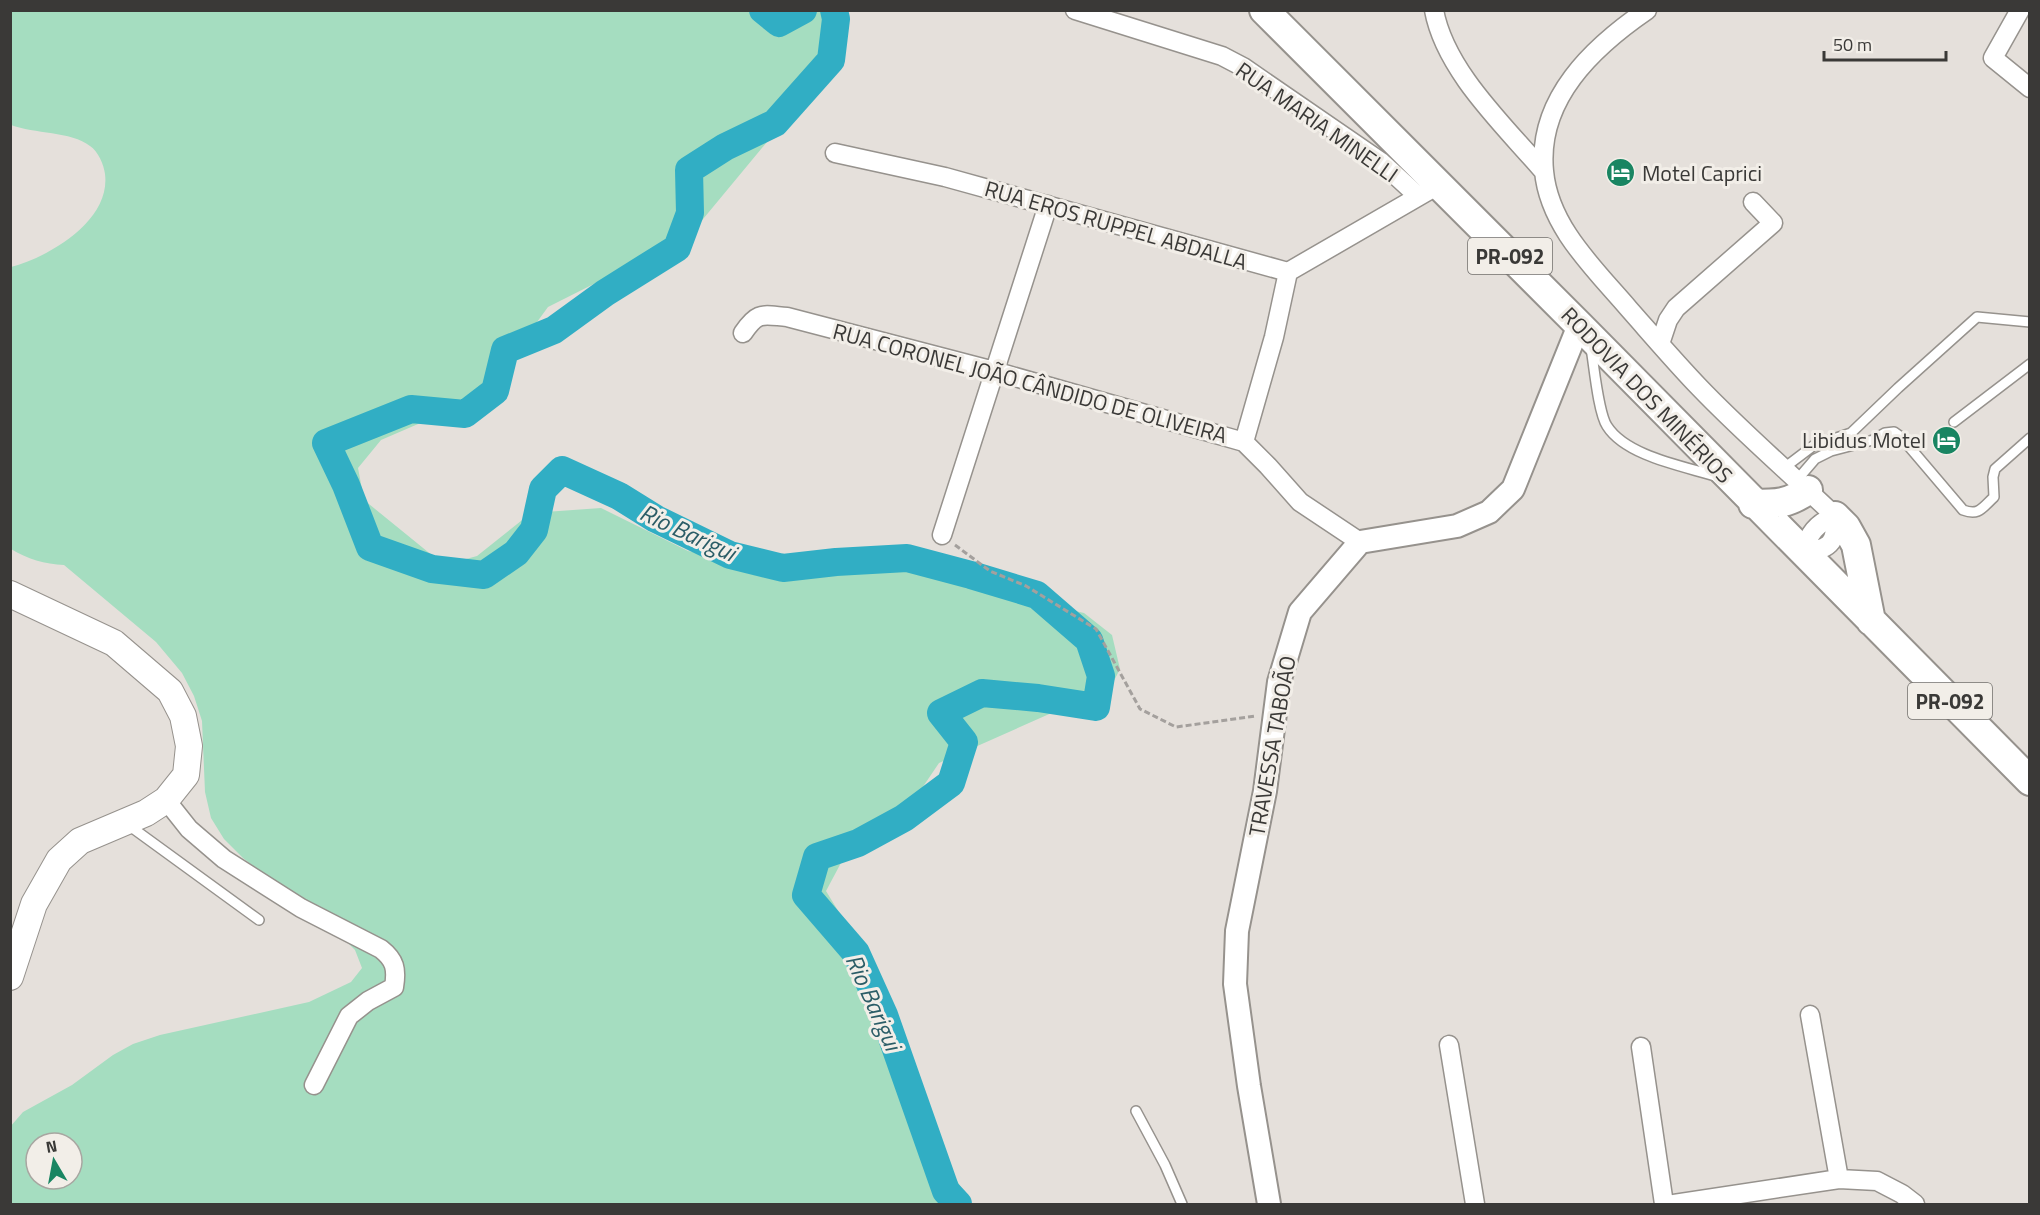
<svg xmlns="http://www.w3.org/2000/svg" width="2040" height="1215" font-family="'Titillium Web',sans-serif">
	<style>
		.green { fill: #a5ddc0; fill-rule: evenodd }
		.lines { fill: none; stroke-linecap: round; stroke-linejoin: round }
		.river { stroke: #31aec4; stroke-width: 28 }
		.service-casing { stroke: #96928d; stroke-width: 12 }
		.minor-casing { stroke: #96928d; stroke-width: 21 }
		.tertiary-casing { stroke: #96928d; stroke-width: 26 }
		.secondary-casing { stroke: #96928d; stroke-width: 28 }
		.primary-casing { stroke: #96928d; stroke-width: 32 }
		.path { stroke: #a4a09d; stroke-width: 3; stroke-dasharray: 6 3; stroke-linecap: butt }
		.service { stroke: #fff; stroke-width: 9 }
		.minor { stroke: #fff; stroke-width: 18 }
		.tertiary { stroke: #fff; stroke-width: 22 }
		.secondary { stroke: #fff; stroke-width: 26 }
		.primary { stroke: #fff; stroke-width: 28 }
		.labels { text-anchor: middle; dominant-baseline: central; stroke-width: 6; stroke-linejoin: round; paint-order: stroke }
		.shield { fill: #f2eee8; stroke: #716f6c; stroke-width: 1.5 }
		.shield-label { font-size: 21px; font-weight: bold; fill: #3a3937 }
		.street-label { font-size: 22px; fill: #3a3937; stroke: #f2eee8 }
		.poi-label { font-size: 22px; fill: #3a3937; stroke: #f2eee8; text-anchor: start }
		.water-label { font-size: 24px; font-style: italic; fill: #2b5d67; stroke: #f2eee8 }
	</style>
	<rect width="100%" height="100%" fill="#e5e0db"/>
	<!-- green -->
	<path class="green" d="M 11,11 L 824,11 L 825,44 L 815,84 L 689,236 L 548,307 L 483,396 L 381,440 L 358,468 L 364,500 L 444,565 L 477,556 L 531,513 L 601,508 L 688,551 L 794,573 L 963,568 L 1027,600 L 1084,613 L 1112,635 L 1120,669 L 1104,700 L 1056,711 L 939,763 L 889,837 L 842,861 L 826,891 L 890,996 L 948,1166 L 971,1204 L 11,1204 L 10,1127 L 23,1112 L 72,1085 L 113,1055 L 133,1044 L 160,1035 L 309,1002 L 351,982 L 362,968 L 355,950 L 336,931 L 243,858 L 224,839 L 211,818 L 205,792 L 202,721 L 194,696 L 182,673 L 156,642 L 64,565 C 45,564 27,559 11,549 L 11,267 C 49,257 111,221 105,174 C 104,165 98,151 90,146 C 71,131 34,134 11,125 ZM 36,1143 L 72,1143 L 72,1179 L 36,1179 Z"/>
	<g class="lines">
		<!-- river -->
		<path class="river" d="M 763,10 L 779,23 L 803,10
			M 834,10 L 836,19 L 831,60 L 775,123 L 725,147 L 689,170 L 690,213 L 677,248 L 605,293 L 554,330 L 505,350 L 495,391 L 465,414 L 411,409 L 326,443 L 346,485 L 370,547 L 432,569 L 484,575 L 516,553 L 534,530 L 543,489 L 562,470 L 619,496 L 656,519 L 730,555 L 783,568 L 836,562 L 907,558 L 971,575 L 1037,595 L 1089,640 L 1101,676 L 1096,707 L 1038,698 L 982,693 L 941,713 L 964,742 L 951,783 L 904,818 L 858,843 L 817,857 L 806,895 L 856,953 L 884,1015 L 946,1191 L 958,1204"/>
		<defs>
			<path id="service" d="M 1591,348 C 1594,365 1598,412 1607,426 C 1626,456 1683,466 1715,476
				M 1954,422 L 2030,364
				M 1784,468 L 1813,446 L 1851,433 L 1898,388 L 1977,317 L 2030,322
				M 1797,480 L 1815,459 L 1831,451 L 1873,440 L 1885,433 L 1894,432 L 1901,437 L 1963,510 C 1979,516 1982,508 1994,497 L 1993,477 L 1995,469 L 2030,438
				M 127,824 L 259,920
				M 1136,1111 L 1165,1165 L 1182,1204"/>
			<path id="minor" d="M 1075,10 L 1222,56 L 1243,67 L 1381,162 L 1418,196
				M 1434,10 C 1445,71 1505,126 1544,172
				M 1647,10 C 1593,47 1537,99 1544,171 C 1549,227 1595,269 1629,309 C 1652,335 1675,362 1699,387 C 1742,432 1790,473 1835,516 C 1837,545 1829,549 1802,553 C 1809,534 1816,523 1835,516
				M 2020,10 L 1993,58 L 2030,88
				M 835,153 L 945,177 L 1288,272
				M 743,333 C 758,311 762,315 787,317 L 994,371 L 1244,442 L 1268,466 L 1300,502 L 1360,542
				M 1660,344 L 1668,320 L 1676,308 L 1773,223 L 1753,202
				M 1244,442 L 1274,337 L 1288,272 L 1428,191
				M 942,535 L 1048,205
				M 166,800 L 189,829 L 224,859 L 301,908 L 381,949 C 395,960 397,969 394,987 L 368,1001 L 349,1016 L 314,1085
				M 1810,1015 L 1839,1179
				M 1449,1045 L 1475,1204
				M 1641,1047 L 1664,1204
				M 1674,1204 L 1839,1179 L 1877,1181 L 1902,1194 L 1915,1204"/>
			<path id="tertiary" d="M 1269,1204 L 1249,1086 L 1235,984 L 1237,931 L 1265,791 L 1279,682 L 1300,612 L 1360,542 L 1457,526 L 1489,512 L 1513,489 L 1579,325"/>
			<path id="secondary" d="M 10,594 L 114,643 L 170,691 L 183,716 L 189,746 L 186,775 L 166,800 L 146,813 L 80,841 L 59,860 L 34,904 L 10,977"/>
			<path id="primary" d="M 1264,10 L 1579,325 L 2030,781
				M 1753,504 C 1777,504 1788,504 1808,490
				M 1835,516 L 1846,527 L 1856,545 L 1871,621"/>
		</defs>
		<!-- service casing -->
		<use href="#service" class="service-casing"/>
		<!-- minor casing -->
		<use href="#minor" class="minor-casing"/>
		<!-- tertiary casing -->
		<use href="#tertiary" class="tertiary-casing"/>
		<!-- secondary casing -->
		<use href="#secondary" class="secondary-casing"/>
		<!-- primary casing -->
		<use href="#primary" class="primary-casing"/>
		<!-- path -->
		<path class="path" d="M 955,545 L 990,571 L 1026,586 L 1096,629 L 1140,709 L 1176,727 L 1256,716"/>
		<!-- service -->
		<use href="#service" class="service"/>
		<!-- minor -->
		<use href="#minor" class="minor"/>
		<!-- tertiary -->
		<use href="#tertiary" class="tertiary"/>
		<!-- secondary -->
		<use href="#secondary" class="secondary"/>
		<!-- primary -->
		<use href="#primary" class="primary"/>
	</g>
	<!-- icons -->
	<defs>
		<symbol id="hotel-disc" viewBox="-11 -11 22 22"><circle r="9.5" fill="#198562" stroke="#f2eee8"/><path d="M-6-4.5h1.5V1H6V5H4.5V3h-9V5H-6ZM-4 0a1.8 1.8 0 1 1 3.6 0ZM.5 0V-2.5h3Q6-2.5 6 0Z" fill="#fff"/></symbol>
	</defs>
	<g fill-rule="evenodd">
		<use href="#hotel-disc" x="1604" y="156" width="33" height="33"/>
		<use href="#hotel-disc" x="1930" y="424" width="33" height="33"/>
	</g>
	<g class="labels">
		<!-- shield labels -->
		<g class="shield">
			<rect x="1468" y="238" width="84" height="36" rx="4.5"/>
			<rect x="1908" y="683" width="84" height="36" rx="4.5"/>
		</g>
		<g class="shield-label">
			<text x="1510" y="256">PR-092</text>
			<text x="1950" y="701">PR-092</text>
		</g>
		<!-- street labels -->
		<g class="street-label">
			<text transform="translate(1317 122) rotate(35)">RUA MARIA MINELLI</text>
			<text transform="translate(1116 225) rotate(16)">RUA EROS RUPPEL ABDALLA</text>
			<text transform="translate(1030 383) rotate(15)">RUA CORONEL JOÃO CÂNDIDO DE OLIVEIRA</text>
			<text transform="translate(1647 395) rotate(46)">RODOVIA DOS MINÉRIOS</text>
			<text transform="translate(1272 746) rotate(-80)">TRAVESSA TABOÃO</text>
		</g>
		<!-- poi labels -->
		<g class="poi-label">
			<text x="1642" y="173">Motel Caprici</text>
			<text x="1926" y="440" text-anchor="end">Libidus Motel</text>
		</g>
		<!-- water labels -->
		<g class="water-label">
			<text transform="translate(688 532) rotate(25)">Rio Barigui</text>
			<text transform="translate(874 1002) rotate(66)">Rio Barigui</text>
		</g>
	</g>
	<!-- border -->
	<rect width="2040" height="1215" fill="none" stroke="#3a3937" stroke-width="24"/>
	<!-- north arrow -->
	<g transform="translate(54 1161) rotate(350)"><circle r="28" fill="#f2eee8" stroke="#a8a6a1" stroke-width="1.5"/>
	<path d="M0-4.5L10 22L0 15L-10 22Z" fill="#198562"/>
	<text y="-9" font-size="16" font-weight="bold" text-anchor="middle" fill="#3a3937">N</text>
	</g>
	<!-- scale -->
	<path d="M1824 51v9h122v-9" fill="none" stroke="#3a3937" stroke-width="3"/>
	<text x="1833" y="51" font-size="18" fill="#3a3937" stroke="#f2eee8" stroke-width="4.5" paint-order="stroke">50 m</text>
</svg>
